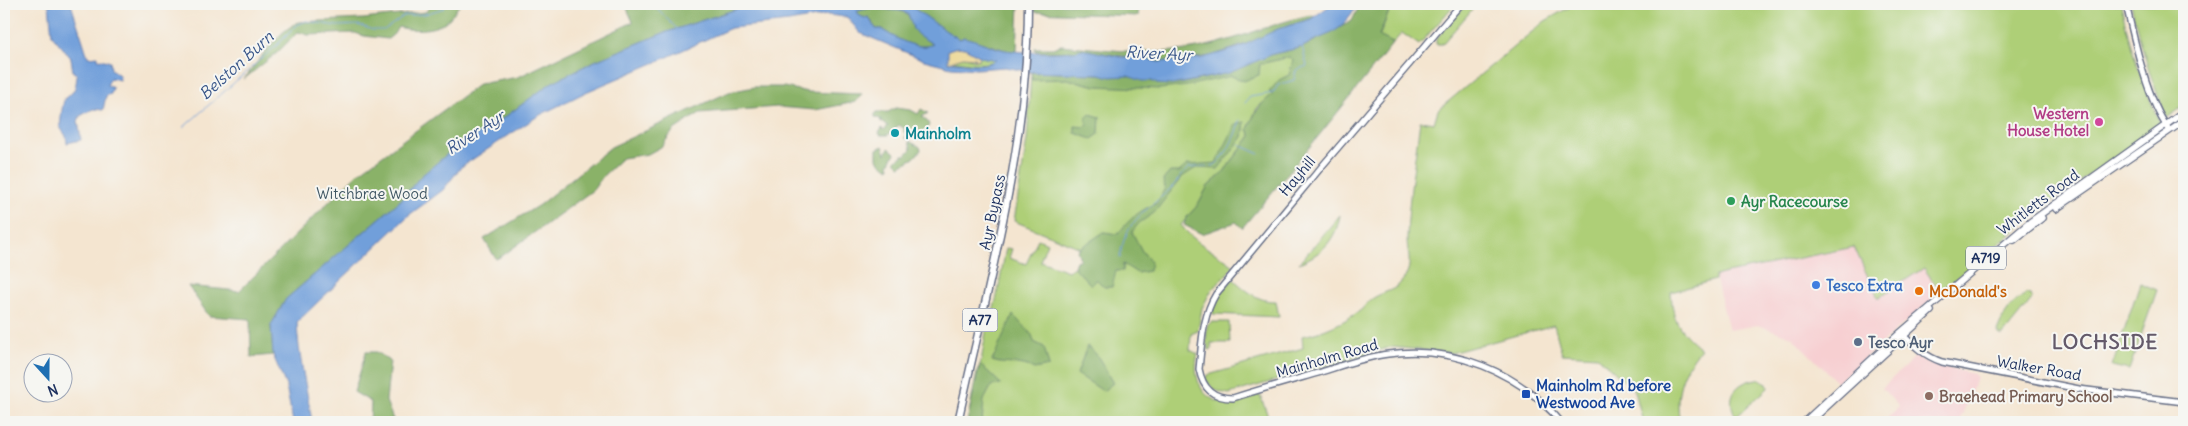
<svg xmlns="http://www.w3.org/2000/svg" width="2188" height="426" font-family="Delius,sans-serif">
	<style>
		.built { fill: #f7cfd1 }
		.green { fill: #aecf77; stroke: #647f6a }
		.forest { fill: #8ab268; stroke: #527063 }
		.sand { fill: #eeda9e; stroke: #84847e }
		.water { fill: #719fda; stroke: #46679c; fill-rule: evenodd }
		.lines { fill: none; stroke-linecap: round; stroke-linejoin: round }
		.stream { stroke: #719fda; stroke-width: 1 }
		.secondary-casing { stroke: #676f86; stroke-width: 8 }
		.primary-casing { stroke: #676f86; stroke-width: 8 }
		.highway-casing { stroke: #676f86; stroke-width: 9 }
		.secondary { stroke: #fff; stroke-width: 5 }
		.primary { stroke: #fff; stroke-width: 5.5 }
		.highway { stroke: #fff; stroke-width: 6 }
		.hotel-dot { fill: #d1479c; stroke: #f6f6f2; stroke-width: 2 }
		.culture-dot { fill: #0f9aa8; stroke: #f6f6f2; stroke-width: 2 }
		.leisure-dot { fill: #2e9e5b; stroke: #f6f6f2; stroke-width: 2 }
		.shop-dot { fill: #3f7fe0; stroke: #f6f6f2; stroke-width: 2 }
		.food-dot { fill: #e8710a; stroke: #f6f6f2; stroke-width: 2 }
		.service-dot { fill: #5c6f8a; stroke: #f6f6f2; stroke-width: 2 }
		.transit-dot { fill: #1a4fb4; stroke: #f6f6f2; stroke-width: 2 }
		.education-dot { fill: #8d6e63; stroke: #f6f6f2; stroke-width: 2 }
		.labels { text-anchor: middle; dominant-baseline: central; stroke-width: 4; stroke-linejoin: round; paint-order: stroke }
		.shield { fill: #f6f6f2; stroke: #5d6b8a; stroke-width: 1 }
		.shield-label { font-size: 14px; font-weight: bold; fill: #1b2f5e }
		.hotel-label { font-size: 15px; font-weight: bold; fill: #b23c85; stroke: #f6f6f2; text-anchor: end }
		.culture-label { font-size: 15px; font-weight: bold; fill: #0d838f; stroke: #f6f6f2; text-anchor: start }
		.street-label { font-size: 15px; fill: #1b2f5e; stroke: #f6f6f2 }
		.park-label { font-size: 15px; fill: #405764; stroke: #f6f6f2 }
		.leisure-label { font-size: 15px; font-weight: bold; fill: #27864d; stroke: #f6f6f2; text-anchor: start }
		.shop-label { font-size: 15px; font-weight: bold; fill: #366cbe; stroke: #f6f6f2; text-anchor: start }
		.food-label { font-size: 15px; font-weight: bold; fill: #c56008; stroke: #f6f6f2; text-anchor: start }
		.service-label { font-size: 15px; font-weight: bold; fill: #4e5e75; stroke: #f6f6f2; text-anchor: start }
		.transit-label { font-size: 15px; font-weight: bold; fill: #164399; stroke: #f6f6f2; text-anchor: start }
		.education-label { font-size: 15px; font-weight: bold; fill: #785e54; stroke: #f6f6f2; text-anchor: start }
		.water-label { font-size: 16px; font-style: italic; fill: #395689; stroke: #f6f6f2 }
		.district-label { font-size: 20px; font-weight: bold; letter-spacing: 1px; fill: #645a6a; stroke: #f6f6f2 }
	</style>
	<rect width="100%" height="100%" fill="#f6f6f2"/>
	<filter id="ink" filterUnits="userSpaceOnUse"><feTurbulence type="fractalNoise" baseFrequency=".02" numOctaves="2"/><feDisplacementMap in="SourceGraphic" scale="10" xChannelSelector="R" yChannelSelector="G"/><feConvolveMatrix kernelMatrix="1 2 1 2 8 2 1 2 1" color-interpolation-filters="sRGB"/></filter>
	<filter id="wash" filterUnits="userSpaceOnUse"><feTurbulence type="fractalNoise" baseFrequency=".0096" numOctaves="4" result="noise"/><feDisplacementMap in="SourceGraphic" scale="20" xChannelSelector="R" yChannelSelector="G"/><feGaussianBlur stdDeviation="1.12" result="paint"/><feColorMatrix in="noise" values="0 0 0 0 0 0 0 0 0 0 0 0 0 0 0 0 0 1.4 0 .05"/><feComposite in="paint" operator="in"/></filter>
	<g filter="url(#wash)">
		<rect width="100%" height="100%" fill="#f4e5d0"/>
		<!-- built -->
		<path class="built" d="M 1855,247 L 1878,297 L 1924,268 L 1940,292 L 1837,382 L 1792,337 L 1758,325 L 1729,330 L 1715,276 Z
			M 1916,356 L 1928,363 L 1974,374 L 1977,378 L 1959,422 L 1883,422 L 1899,407 L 1882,388 Z"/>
		<!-- green -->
		<path class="green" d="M 1392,4 L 1455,4 L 1419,45 L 1402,33 L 1393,43 L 1379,37 Z
			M 1467,4 L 1477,4 L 1442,44 L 1436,44 L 1436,39 Z
			M 1575,4 L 2121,4 C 2129,47 2144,86 2161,126 L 2042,208 L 1940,292 L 1924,268 L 1878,298 L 1854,247 L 1722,274 L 1715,276 L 1715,280 L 1671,292 C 1673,322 1678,329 1701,349 C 1682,370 1674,394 1680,422 L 1643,422 L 1635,391 L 1597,356 L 1562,354 L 1554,325 L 1451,353 L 1391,347 L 1229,394 C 1217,392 1211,389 1205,378 L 1208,375 L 1303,348 L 1302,336 C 1321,333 1345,322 1361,310 C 1365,306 1369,300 1375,297 C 1390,289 1398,291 1407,273 C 1412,262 1407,251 1407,239 C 1408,200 1415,160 1420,121 L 1434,123 L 1438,110 L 1545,21 Z
			M 2131,4 L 2184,4 L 2184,106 L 2167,118 C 2151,81 2140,43 2131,4 Z
			M 1299,48 L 1307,66 L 1257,108 L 1248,129 L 1251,136 L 1222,174 L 1208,186 L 1197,206 L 1181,225 C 1193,242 1217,253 1234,266 L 1211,291 L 1202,308 L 1198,331 L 1191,334 L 1190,350 L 1198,354 C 1192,376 1201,404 1229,402 C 1239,402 1249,396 1260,395 L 1268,416 L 1277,422 L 967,422 L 977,372 L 981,362 L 987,326 L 992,316 L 997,296 L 1006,248 L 1012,249 L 1009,258 L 1026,264 L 1038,239 L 1047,243 L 1040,261 L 1068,271 L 1074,267 L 1076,261 L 1123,270 L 1123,245 L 1093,253 L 1014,221 L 1027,140 L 1031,75 L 1180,85 L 1230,74 L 1267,58 Z
			M 963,57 L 978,60 L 981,57 L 997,60 C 979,67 969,62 952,61 Z
			M 1340,215 C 1336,240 1322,254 1299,263 Z
			M 1233,279 C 1246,290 1258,302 1276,301 L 1279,317 L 1213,314 L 1212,309 L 1222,291 Z
			M 2140,283 L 2157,290 L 2129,370 L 2112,366 Z
			M 2026,294 L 2029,294 L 2033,298 L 2003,335 L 2000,335 L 1997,331 C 2002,317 2012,302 2026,294 Z
			M 1211,322 L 1229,322 L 1230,343 L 1211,343 L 1212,349 L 1209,350 L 1206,342 L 1207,326 Z
			M 1757,379 L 1767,384 L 1768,388 L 1736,417 C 1725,397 1735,382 1757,379 Z"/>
		<!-- forest -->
		<path class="forest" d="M 431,4 L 461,4 C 455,9 452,18 445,22 C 434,31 411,31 398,27 L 394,34 L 388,39 L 364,36 L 355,33 L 308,35 L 298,32 L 278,52 L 244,79 C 260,60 276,32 299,22 L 363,19 L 426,12 Z
			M 625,4 L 752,4 L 661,34 L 595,61 L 551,83 L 505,117 L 420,177 L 402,199 L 286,299 L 271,325 L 273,355 L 251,357 L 250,319 L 209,316 L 188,286 L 239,291 L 357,174 L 479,84 L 518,77 L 633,22 Z
			M 906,4 L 1019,4 L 1017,51 L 1009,51 L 964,37 L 960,39 C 940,29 925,14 906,4 Z
			M 1035,4 L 1139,4 L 1138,16 L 1035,12 Z
			M 1360,4 L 1392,4 L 1379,36 L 1393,43 C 1344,105 1294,167 1242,228 L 1236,222 L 1202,234 L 1184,225 L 1186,218 L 1197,206 L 1208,186 L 1222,174 L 1251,136 L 1248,129 C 1254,113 1260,104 1273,94 L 1269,92 L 1279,80 L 1289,75 L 1293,60 L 1290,57 L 1260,64 L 1259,75 L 1244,81 L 1231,76 L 1187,86 L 1160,89 L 1096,86 L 1067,79 L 1032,80 L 1031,72 L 1124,75 L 1152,81 L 1157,84 L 1180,84 L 1220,75 L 1273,54 L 1303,47 L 1352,21 Z
			M 870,8 C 890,10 910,5 913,29 L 934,44 C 918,51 895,39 882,29 L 876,29 L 869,17 L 865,18 L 860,16 L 857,11 Z
			M 1310,15 L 1315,17 L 1278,29 L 1252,42 L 1211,56 L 1163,62 L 1082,50 L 1077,52 L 1035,51 L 1035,48 L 1053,48 L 1061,45 C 1103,49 1144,55 1186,50 C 1229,44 1268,24 1310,15 Z
			M 754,87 L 784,87 L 808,92 L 862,94 L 856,102 L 815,110 L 777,107 L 700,113 L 674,130 L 661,147 L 648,154 L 622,158 L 604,175 L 593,190 L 502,256 L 496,259 L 484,239 L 539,205 L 611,147 L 729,92 Z
			M 896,108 L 911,110 L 918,114 L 921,109 L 928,113 L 922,117 L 928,122 L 929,126 L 923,132 L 916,132 L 915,129 L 907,139 L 904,138 L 907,135 L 903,131 L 905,129 L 899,125 L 888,135 L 880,135 L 879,133 L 882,128 L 884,130 L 888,126 L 880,121 L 882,120 L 875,117 L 875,114 L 877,112 L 888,112 Z
			M 1090,114 L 1100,117 L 1099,134 L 1092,139 L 1075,133 L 1075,126 L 1084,127 L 1088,125 L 1085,119 Z
			M 1245,122 L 1243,137 L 1218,169 L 1196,168 L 1182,177 L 1154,213 L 1139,223 L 1132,232 L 1142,251 L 1151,262 L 1149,271 L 1137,273 L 1123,264 L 1123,271 L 1116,271 L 1112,287 L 1104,287 L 1096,279 L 1091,285 L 1074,267 L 1076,261 L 1080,259 L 1077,250 L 1104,232 L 1118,234 C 1129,219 1140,210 1157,203 L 1165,188 L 1163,180 L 1170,172 L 1179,172 L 1187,165 L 1216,163 C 1222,150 1230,138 1235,124 Z
			M 909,141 L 920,147 L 921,150 L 914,158 L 900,166 L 895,161 L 903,155 L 906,155 L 911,149 Z
			M 883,146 L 886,154 L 889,148 L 895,153 L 889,164 L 890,167 L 887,168 L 877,159 L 877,149 Z
			M 1013,315 L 1032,335 L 1034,342 L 1044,347 L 1049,366 L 1034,369 C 1022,361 1005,366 992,361 Z
			M 1087,346 C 1099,353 1105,371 1113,383 L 1103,391 L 1077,374 Z
			M 366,352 L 377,352 L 390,361 L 386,401 L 394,422 L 370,422 L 371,402 L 354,392 Z
			M 980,364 L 1001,384 L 992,385 L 984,400 L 982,422 L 967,422 Z"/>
		<!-- sand -->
		<path class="sand" d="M 957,47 L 965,48 L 981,57 L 974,61 L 975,58 L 963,57 L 948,62 L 946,58 L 947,50 Z"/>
		<!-- water -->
		<path class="water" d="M 46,4 L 71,4 L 88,57 L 98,56 L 98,59 L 110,61 L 111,69 L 119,75 L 120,80 L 111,78 L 107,85 L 113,88 L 111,94 L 106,96 L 103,110 L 93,109 L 80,116 L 78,121 L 81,140 L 67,143 L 66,136 L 60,127 C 61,119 62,104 65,98 C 76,92 76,86 77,74 L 73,72 L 71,58 L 52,35 L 49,5 Z
			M 752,4 L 906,4 C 925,14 940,29 960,39 L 964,37 C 977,40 989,46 1001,49 C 1013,53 1071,54 1082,49 L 1121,57 L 1141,57 L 1158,62 L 1203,58 L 1238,48 L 1278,29 L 1311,19 L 1332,4 L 1359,4 L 1342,26 L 1332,33 L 1313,41 L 1303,47 L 1273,54 L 1229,73 L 1172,85 L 1157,84 L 1152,81 L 1142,81 L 1128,76 L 1110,77 L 1100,74 L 1031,72 L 1005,67 L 976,69 L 951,67 L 924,60 L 860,33 L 847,17 L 827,15 L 789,22 L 731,28 L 661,60 L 586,92 L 538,116 L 461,167 L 443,190 L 409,215 L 297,322 C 298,356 307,388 312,422 L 293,422 L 286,386 L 273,355 L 271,325 L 286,299 L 402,199 L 420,177 L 451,151 L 505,117 L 551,83 L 595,61 L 661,34 ZM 870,8 L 903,11 L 909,16 L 913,29 L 918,35 L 933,44 C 919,52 893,37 881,29 L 876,29 L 868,17 L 865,18 L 860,16 L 857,11 ZM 957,47 L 965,48 L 981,57 L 996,60 C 980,69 964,61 948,62 L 948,50 Z"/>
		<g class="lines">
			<!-- stream -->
			<path class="stream" d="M 653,4 L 678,30
				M 1245,103 L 1250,97 L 1273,93 L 1278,85 L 1294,80 L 1296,70 L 1307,66 L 1302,46
				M 184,127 L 279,43 L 297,25 L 306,21 L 337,26 L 358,25 L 373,30 L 384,30 L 404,16 L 425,14 L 444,8 L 445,4
				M 1240,145 L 1260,154
				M 1120,258 C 1124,223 1143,213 1168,191 C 1176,184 1181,175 1188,168 C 1196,166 1205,168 1212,166 C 1224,163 1237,132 1240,120"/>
		</g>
	</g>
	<g filter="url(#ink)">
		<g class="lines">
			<defs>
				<path id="secondary" d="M 1461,4 L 1323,165 L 1216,294 C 1202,317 1202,343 1199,369 C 1203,389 1213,398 1233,398 C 1261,389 1290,381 1318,373 C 1340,366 1364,357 1388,354 C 1453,345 1519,372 1561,422
					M 2126,4 C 2134,39 2147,100 2168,128
					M 1901,333 C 1914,346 1925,356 1942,362 L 2079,389 L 2184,402"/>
				<path id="primary" d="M 2056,209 L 2184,121
					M 2014,240 L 2042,218
					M 1804,422 L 1901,332 L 2030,222 L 2184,112
					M 1810,422 L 1931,311"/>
				<path id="highway" d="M 958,422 C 988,284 1028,147 1028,4"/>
			</defs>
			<!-- secondary casing -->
			<use href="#secondary" class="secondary-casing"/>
			<!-- primary casing -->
			<use href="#primary" class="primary-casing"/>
			<!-- highway casing -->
			<use href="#highway" class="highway-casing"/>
			<!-- secondary -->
			<use href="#secondary" class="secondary"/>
			<!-- primary -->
			<use href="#primary" class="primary"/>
			<!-- highway -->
			<use href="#highway" class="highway"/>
		</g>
	</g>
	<!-- markers -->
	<circle class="hotel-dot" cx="2099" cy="122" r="5"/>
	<circle class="culture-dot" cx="895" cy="133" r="5"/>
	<circle class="leisure-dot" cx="1731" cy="201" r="5"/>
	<circle class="shop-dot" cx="1816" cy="285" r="5"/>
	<circle class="food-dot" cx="1919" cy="291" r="5"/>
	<circle class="service-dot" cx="1858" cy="342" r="5"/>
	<rect class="transit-dot" x="1521" y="389" width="10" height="10" rx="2.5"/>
	<circle class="education-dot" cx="1929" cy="396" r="5"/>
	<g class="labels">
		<!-- shield labels -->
		<g class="shield">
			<rect x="1966" y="246.5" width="40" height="23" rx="4"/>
			<rect x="962.5" y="308.5" width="35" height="23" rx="4"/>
		</g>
		<g class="shield-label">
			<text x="1986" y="258">A719</text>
			<text x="980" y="320">A77</text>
		</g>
		<!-- hotel labels -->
		<g class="hotel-label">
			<text x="2089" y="113">Western<tspan x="2089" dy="17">House Hotel</tspan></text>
		</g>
		<!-- culture labels -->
		<g class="culture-label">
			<text x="905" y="133">Mainholm</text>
		</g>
		<!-- street labels -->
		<g class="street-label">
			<text transform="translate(1297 176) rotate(-50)">Hayhill</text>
			<text transform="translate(2038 202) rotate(-37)">Whitletts Road</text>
			<text transform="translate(992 212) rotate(-78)">Ayr Bypass</text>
			<text transform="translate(1327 358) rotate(-16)">Mainholm Road</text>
			<text transform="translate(2039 368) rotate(10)">Walker Road</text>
		</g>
		<!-- park labels -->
		<g class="park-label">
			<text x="372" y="193">Witchbrae Wood</text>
		</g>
		<!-- leisure labels -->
		<g class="leisure-label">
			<text x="1741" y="201">Ayr Racecourse</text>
		</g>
		<!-- shop labels -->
		<g class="shop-label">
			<text x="1826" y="285">Tesco Extra</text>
		</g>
		<!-- food labels -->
		<g class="food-label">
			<text x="1929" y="291">McDonald's</text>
		</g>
		<!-- service labels -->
		<g class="service-label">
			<text x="1868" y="342">Tesco Ayr</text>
		</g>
		<!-- transit labels -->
		<g class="transit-label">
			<text x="1536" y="385">Mainholm Rd before<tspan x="1536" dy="17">Westwood Ave</tspan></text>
		</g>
		<!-- education labels -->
		<g class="education-label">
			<text x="1939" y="396">Braehead Primary School</text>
		</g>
		<!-- water labels -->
		<g class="water-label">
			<text transform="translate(1159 53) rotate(3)">River Ayr</text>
			<text transform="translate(236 65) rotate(-42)">Belston Burn</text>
			<text transform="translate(475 132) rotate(-33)">River Ayr</text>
		</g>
		<!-- district labels -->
		<g class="district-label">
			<text x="2105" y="341">LOCHSIDE</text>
		</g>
	</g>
	<!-- margin -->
	<rect width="2188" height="426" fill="none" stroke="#f6f6f2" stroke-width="20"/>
	<!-- north arrow -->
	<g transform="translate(48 378) rotate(159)"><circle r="24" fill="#f6f6f2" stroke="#9ea6b7"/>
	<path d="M0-4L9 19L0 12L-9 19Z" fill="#1f6fb2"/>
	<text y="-8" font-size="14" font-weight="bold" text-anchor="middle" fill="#1b2f5e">N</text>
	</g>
</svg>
